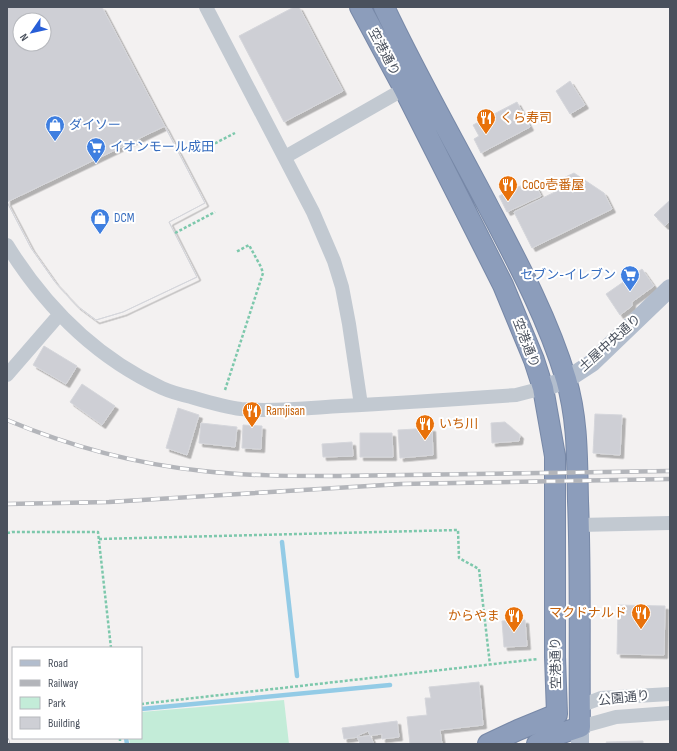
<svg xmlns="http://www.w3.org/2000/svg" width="677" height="751" font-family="'Sofia Sans Condensed','Noto Sans JP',sans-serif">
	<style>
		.green { fill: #c3ecd8 }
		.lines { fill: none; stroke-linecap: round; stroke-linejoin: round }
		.stream { stroke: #93cbe6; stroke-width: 4.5 }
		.building { fill: #cecfd5; stroke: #d5d6db; fill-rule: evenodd; filter: url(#shadow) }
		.highway-casing { stroke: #7788a7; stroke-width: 22 }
		.path { stroke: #7dc8ac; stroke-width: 2.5; stroke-dasharray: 3 2; stroke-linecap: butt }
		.minor { stroke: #c2c9d1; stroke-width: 14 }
		.major { stroke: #b2bdcd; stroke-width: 18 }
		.highway { stroke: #8c9dbb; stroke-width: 20 }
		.rail-casing { stroke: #b3b5ba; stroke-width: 4.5 }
		.rail { stroke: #fff; stroke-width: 3; stroke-dasharray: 9; stroke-linecap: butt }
		.labels { text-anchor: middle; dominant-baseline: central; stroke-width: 4; stroke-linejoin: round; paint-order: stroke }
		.street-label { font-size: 13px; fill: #4a515d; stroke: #fff }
		.food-label { font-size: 13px; fill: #c56008; stroke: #fff; text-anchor: start }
		.shop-label { font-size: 13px; fill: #366cbe; stroke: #fff; text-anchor: start }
	</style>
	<defs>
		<filter id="shadow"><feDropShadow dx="3.5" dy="3.5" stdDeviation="0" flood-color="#0004"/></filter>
	</defs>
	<rect width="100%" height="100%" fill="#f3f1f1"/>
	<!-- green -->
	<path class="green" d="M 284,700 L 289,744 L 130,744 L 129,738 L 141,738 L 141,712 Z"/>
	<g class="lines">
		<!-- stream -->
		<path class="stream" d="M 282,542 L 297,676
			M 141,709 L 390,685
			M 126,738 L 127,744"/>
	</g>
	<!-- building -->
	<path class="building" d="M 7,7 L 102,7 L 205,203 L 169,222 L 197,277 L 123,312 L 96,320 L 76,305 L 55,282 L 31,248 L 7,202 ZM 20,20 L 44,20 L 44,44 L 20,44 Z
		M 294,7 L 299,7 L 343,91 L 284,122 L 239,36 Z
		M 570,81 L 585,105 L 570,114 L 556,91 Z
		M 517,102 L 530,127 L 481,153 L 474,139 L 479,136 L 473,125 Z
		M 165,126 L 205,203 L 169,222 L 197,277 L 123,312 L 96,320 L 76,305 L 55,282 L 31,248 L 7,202 Z
		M 574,173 L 604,193 L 612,209 L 532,248 L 514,212 L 561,189 L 557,181 Z
		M 533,180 L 541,196 L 507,212 L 499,196 Z
		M 670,200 L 670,221 L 665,226 L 654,215 Z
		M 642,269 L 654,286 L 632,302 L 632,306 L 620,315 L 606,294 Z
		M 44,346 L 77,366 L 66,384 L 33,365 Z
		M 82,384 L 115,406 L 102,425 L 70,402 Z
		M 178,408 L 199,415 L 187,455 L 166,448 Z
		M 595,414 L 622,415 L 620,455 L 593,453 Z
		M 505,422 L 520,435 L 519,441 L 492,443 L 491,423 Z
		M 201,423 L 237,427 L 235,447 L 199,443 Z
		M 243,425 L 262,426 L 261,449 L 242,448 Z
		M 432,428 L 433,455 L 400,458 L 398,430 Z
		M 360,433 L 392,433 L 393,457 L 360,457 Z
		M 352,442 L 353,456 L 323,457 L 322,444 Z
		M 618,605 L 665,606 L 664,655 L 617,654 Z
		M 525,620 L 527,646 L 504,647 L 502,621 Z
		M 479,682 L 483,725 L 440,730 L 442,744 L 410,744 L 407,717 L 427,715 L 425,698 L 431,698 L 429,687 Z
		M 397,721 L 399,737 L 382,739 L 382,734 L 344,739 L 342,728 Z
		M 368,731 L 374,744 L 360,744 L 357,736 Z
		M 643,741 L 643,744 L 607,744 L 606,742 Z"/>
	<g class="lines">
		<defs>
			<path id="highway" d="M 360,7 L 404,89 L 503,285 L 534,360 L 543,388 L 555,456 L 555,657 L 557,714 L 518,730 L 488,744
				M 384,7 C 416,75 454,141 489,208 C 518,263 548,319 566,379 C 578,419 577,460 578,501 C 581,576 579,652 580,727 L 556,735 L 537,744"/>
		</defs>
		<!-- highway casing -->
		<use href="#highway" class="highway-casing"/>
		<!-- path -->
		<path class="path" d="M 206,148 L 235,133
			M 175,233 L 215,212
			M 225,390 L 263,273 L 261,267 L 249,245 L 236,252
			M 7,533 L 12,532 L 98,532 L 111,648
			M 99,539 L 458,530 L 459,558 L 479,569 L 490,665
			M 141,704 L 538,659
			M 120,738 L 120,744"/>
		<!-- minor -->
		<path class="minor" d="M 206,7 L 313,212 L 334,261 L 342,287 L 349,324 L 361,405
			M 285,157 L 404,89
			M 7,245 C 46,308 95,357 162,388 C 171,392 182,395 191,397 C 208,402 224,407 241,409 C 274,412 308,408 341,406 C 399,403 458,399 516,395 L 543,388
			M 7,375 L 59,315
			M 579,525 L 670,523
			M 580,706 L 601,698 L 670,694
			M 580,727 L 616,717 L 670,713"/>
		<!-- major -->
		<path class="major" d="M 543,388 L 566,380 L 592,363 L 670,288
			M 580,744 L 580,727"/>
		<!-- highway -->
		<use href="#highway" class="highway"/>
		<defs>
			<path id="rail" d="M 7,420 C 69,446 136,464 203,471 C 247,476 293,476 337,476 L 670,471
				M 7,504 L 109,502 L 401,484 L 670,479
				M 7,740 L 8,744"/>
		</defs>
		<!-- rail casing -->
		<use href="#rail" class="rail-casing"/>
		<!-- rail -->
		<use href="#rail" class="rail"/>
	</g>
	<!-- icons -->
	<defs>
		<symbol id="restaurant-pin" viewBox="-11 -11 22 30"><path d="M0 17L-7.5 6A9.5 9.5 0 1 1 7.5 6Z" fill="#e8710a" stroke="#fff"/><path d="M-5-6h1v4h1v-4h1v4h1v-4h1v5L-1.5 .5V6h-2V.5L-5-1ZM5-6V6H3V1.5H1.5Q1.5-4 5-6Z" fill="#fff"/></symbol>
		<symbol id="shop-pin" viewBox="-11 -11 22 30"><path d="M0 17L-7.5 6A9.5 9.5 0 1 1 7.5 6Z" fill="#3f7fe0" stroke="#fff"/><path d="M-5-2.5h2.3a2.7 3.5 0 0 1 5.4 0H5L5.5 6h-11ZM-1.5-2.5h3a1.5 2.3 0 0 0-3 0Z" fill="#fff"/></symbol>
		<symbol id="supermarket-pin" viewBox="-11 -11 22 30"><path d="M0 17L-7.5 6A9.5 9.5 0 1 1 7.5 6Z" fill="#3f7fe0" stroke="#fff"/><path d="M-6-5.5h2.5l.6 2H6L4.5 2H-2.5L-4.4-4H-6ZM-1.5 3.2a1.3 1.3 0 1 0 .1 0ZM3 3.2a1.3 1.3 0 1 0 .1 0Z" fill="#fff"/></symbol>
	</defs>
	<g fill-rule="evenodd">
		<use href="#restaurant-pin" x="475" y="107" width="22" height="30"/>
		<use href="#shop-pin" x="44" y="114" width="22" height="30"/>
		<use href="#supermarket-pin" x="85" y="136" width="22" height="30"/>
		<use href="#restaurant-pin" x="497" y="174" width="22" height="30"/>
		<use href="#shop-pin" x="89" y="207" width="22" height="30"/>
		<use href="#supermarket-pin" x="619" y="264" width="22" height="30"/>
		<use href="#restaurant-pin" x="241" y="400" width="22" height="30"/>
		<use href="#restaurant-pin" x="414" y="413" width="22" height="30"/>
		<use href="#restaurant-pin" x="630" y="602" width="22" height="30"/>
		<use href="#restaurant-pin" x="503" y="605" width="22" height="30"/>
	</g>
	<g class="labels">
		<!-- street labels -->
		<g class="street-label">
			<text transform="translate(384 52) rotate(62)">空港通り</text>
			<text transform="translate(526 343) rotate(69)">空港通り</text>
			<text transform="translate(610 343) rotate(-42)">土屋中央通り</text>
			<text transform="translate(556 663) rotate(-91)">空港通り</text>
			<text transform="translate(624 698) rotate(-6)">公園通り</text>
		</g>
		<!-- food labels -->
		<g class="food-label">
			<text x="500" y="118">くら寿司</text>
			<text x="522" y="185">CoCo壱番屋</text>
			<text x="266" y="411">Ramjisan</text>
			<text x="439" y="424">いち川</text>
			<text x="627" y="613" text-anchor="end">マクドナルド</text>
			<text x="500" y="616" text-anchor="end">からやま</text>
		</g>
		<!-- shop labels -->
		<g class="shop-label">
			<text x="69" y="125">ダイソー</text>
			<text x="110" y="147">イオンモール成田</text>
			<text x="114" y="218">DCM</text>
			<text x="616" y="275" text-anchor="end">セブン-イレブン</text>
		</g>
	</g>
	<!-- border -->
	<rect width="677" height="751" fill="none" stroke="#4a515d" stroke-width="16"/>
	<!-- legend -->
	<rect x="12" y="647" width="130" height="92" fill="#ffffff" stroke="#b7b9be"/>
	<rect x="20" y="660" width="20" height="6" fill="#b2bdcd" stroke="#b7b9be"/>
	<text x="48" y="667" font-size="12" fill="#4a515d">Road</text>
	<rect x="20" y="680" width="20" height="6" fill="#b3b5ba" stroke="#b7b9be"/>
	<text x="48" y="687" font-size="12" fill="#4a515d">Railway</text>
	<rect x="20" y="697" width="20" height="12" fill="#c3ecd8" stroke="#b7b9be"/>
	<text x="48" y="707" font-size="12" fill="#4a515d">Park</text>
	<rect x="20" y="717" width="20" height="12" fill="#cecfd5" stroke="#b7b9be"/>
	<text x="48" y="727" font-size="12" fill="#4a515d">Building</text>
	<!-- north arrow -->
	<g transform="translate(32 32) rotate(236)"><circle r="19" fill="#ffffff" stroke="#b7b9be"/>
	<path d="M0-3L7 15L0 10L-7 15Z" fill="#275ed7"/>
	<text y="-6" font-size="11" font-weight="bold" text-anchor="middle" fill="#4a515d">N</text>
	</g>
</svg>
